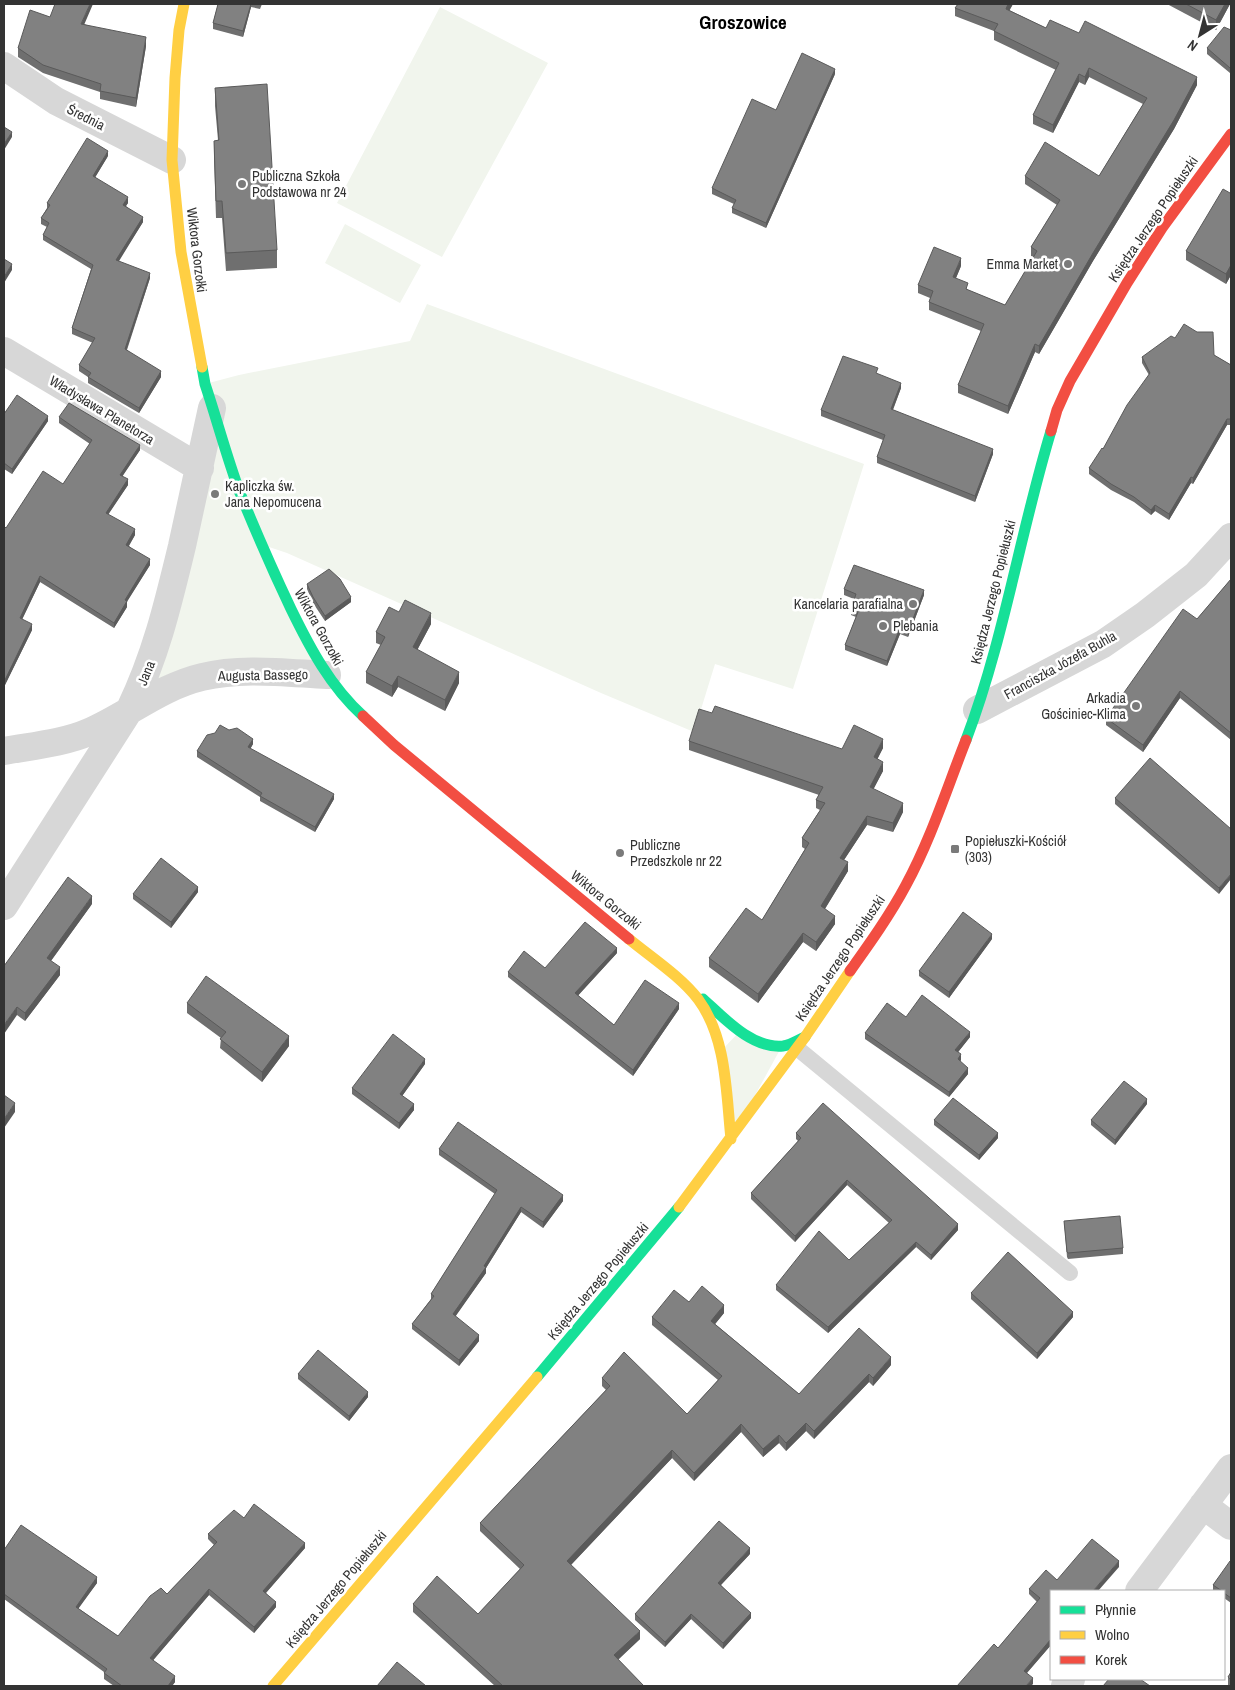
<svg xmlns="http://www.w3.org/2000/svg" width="1235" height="1690" font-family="'Archivo Narrow',sans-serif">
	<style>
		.green { fill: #f1f5ed }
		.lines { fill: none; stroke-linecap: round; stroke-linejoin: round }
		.lane { stroke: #d7d7d7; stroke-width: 16 }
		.street { stroke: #d7d7d7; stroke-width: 28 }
		.fast { stroke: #16e098; stroke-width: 11 }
		.slow { stroke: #ffcf43; stroke-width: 11 }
		.jam { stroke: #f24e42; stroke-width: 11 }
		.wall { fill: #6f6f6f }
		.shaded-wall { fill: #5a5a5a }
		.building { fill: #818181; stroke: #5a5a5a }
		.poi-dot { fill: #7a7a7a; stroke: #fff; stroke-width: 2 }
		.labels { text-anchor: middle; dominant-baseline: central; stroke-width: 5; stroke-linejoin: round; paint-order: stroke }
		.street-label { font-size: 14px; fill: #333; stroke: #fff }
		.poi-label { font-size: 14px; fill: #333; stroke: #fff; text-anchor: start }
		.district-label { font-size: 19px; font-weight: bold; fill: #000; stroke: #fff }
	</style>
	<rect width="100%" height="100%" fill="#fff"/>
	<!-- green -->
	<path class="green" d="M 440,7 L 548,63 L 442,257 L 337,203 Z
		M 345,224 L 421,265 L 400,303 L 325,263 Z
		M 427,304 L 864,464 L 793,689 L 715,664 L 694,732 L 601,693 L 287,553 L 263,545 L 327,675 L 177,684 L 146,677 L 205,384 L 239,375 L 410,341 Z
		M 741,1030 L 782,1046 L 731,1139 L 721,1051 Z"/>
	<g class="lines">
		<!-- lane -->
		<path class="lane" d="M 797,1048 L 1070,1273"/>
		<!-- street -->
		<path class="street" d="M 4,66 L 56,101 L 172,160
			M 4,351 L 200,468
			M 977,710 L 1103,644 L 1145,615 L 1196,575 L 1231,537
			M 4,751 C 31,746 64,743 89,732 C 128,715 160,687 202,677 C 242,667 287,673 327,675
			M 4,906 L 130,709 C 156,655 168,604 182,546 C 192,500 202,454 212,408
			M 1203,1505 L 1231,1526
			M 1139,1591 L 1231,1468
			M 1065,1686 L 1071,1679"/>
		<!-- fast -->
		<path class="fast" d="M 202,367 L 205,384 C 217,420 227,458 240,493 C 256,532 273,571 291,609 C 310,648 330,686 363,716
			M 966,740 C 1004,640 1020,533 1051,431
			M 703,999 C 724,1018 752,1049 783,1046 C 791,1045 798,1040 805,1037
			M 537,1377 L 679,1207"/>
		<!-- slow -->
		<path class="slow" d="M 184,4 L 179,30 L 175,78 L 172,160 L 181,252 L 202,367
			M 629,939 C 652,958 680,976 698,999 C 727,1038 726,1093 731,1139
			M 679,1207 L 805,1037 L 850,971
			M 273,1686 L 537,1377"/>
		<!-- jam -->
		<path class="jam" d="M 1051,431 L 1057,410 L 1070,381 L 1127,283 L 1162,228 L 1231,134
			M 363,716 L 394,745 L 629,939
			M 850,971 C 870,943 890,915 906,885 C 931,839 947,788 966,740"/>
	</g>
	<!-- wall -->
	<path class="wall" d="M 218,4 L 262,4 L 260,9 L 251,7 L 243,37 L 213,29 L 213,23 Z
		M 958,4 L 1013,4 L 1009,10 L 1046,28 L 1197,85 L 1174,129 L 1093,261 L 1039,354 L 1035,352 L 1008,414 L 958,393 L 958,385 L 981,331 L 929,310 L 929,302 L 930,298 L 918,293 L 918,285 L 961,266 L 956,278 L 968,290 L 1005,305 L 1034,257 L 1031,256 L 1031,247 L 1057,205 L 1025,184 L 1025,176 L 1099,176 L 1143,104 L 1089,77 L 1085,85 L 1079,82 L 1053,133 L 1033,124 L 1033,115 L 1056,70 L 994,40 L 994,31 L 955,16 L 955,8 Z
		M 1167,4 L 1230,4 L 1216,30 Z
		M 50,17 L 84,24 L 146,46 L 136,107 L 100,99 L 100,92 L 43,73 L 18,57 L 18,48 Z
		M 1231,30 L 1230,73 L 1207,54 L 1207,48 Z
		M 835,74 L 766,228 L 732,213 L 732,208 L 734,204 L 712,194 L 712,188 L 776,110 Z
		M 215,88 L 277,250 L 277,268 L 226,271 L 222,218 L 216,218 L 214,158 L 214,141 L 218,140 L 215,106 Z
		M 108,156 L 95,177 L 128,203 L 126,206 L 143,222 L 118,261 L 150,278 L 127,350 L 161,377 L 139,413 L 88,383 L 88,377 L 79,371 L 79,365 L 93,343 L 72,334 L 72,328 L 91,269 L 43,240 L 43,235 L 47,227 L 41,224 L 41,218 L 47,208 L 47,203 Z
		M 1231,192 L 1231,275 L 1226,284 L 1186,260 L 1186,251 Z
		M 1175,338 L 1214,355 L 1231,365 L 1231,425 L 1227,425 L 1193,484 L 1191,483 L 1169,520 L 1155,511 L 1151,515 L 1134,502 L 1111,490 L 1089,474 L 1089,468 L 1103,449 L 1149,375 L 1142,363 L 1142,357 Z
		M 878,374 L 901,388 L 893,410 L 993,454 L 975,502 L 877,463 L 877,457 L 883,440 L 821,416 L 821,410 Z
		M 4,414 L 48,421 L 12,474 L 4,469 Z
		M 59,417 L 140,450 L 122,476 L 128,485 L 108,514 L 135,535 L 129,546 L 150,565 L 127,601 L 127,607 L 114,628 L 40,582 L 22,619 L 32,630 L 4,687 L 6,528 L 63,484 L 90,444 L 59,423 Z
		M 1231,579 L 1231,740 L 1180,698 L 1143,752 L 1106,725 L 1106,718 L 1197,619 Z
		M 307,584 L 351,602 L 325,621 L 313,603 L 307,589 Z
		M 844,589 L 924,595 L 908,637 L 900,634 L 887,666 L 845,650 L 845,645 L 856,617 L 851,615 L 851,609 L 854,599 L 844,595 Z
		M 399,612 L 431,624 L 417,650 L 459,683 L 445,711 L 398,687 L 392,697 L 366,683 L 366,672 L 381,645 L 376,643 L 376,632 Z
		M 229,730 L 253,744 L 250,749 L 334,799 L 315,832 L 260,801 L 260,797 L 197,757 L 197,751 Z
		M 689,741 L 842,749 L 883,748 L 877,759 L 883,771 L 873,789 L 903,812 L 893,832 L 867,825 L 844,860 L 848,871 L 825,909 L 835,924 L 816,951 L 803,942 L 758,1003 L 709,967 L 709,958 L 762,920 L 805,849 L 802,847 L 802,838 L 820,810 L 816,808 L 816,800 L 819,795 L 689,750 Z
		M 1115,798 L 1231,829 L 1219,894 L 1115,804 Z
		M 198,892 L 171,928 L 133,899 L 133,894 Z
		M 92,904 L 51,961 L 60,975 L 25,1021 L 17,1015 L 4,966 Z
		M 992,939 L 949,998 L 919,976 L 919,971 Z
		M 617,953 L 578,995 L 614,1025 L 679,1009 L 633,1076 L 508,977 L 508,972 L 545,968 Z
		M 187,1003 L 289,1046 L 262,1082 L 220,1048 L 221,1038 L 187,1013 Z
		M 906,1017 L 970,1037 L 958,1052 L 961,1060 L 960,1061 L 968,1074 L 949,1097 L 865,1039 L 865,1033 Z
		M 425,1064 L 402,1096 L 414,1110 L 399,1129 L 352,1094 L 352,1088 Z
		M 1147,1104 L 1115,1145 L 1091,1125 L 1091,1120 Z
		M 934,1120 L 998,1138 L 979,1160 L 934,1125 Z
		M 796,1133 L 958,1230 L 931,1260 L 916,1247 L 828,1333 L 776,1290 L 776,1285 L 849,1260 L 889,1223 L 847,1185 L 795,1242 L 751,1199 L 751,1193 L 798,1141 L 796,1139 Z
		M 439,1149 L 563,1201 L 543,1228 L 521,1212 L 486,1268 L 486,1273 L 455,1316 L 479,1341 L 459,1366 L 412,1329 L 412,1324 L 431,1299 L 431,1294 L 495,1194 L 439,1155 Z
		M 1064,1221 L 1123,1248 L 1123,1254 L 1068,1259 L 1067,1257 Z
		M 971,1293 L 1073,1317 L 1037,1359 L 971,1299 Z
		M 689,1302 L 724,1313 L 715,1324 L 799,1394 L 891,1365 L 873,1386 L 869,1382 L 814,1439 L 806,1431 L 786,1451 L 779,1443 L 763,1457 L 741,1432 L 694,1481 L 672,1458 L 571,1565 L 640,1639 L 618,1660 L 644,1686 L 495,1686 L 413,1612 L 413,1604 L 478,1614 L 520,1569 L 480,1531 L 480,1523 L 606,1390 L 602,1386 L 602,1378 L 687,1414 L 718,1380 L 652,1325 L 652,1317 Z
		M 298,1374 L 368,1397 L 349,1421 L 298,1379 Z
		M 244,1518 L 305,1548 L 266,1593 L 276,1607 L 254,1633 L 209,1595 L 153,1660 L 175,1682 L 172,1686 L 114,1686 L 104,1679 L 104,1672 L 4,1599 L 4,1550 L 97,1583 L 78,1608 L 118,1636 L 167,1594 L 214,1545 L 208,1539 L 208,1534 Z
		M 750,1554 L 721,1585 L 751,1618 L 723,1649 L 691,1619 L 665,1647 L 635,1620 L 635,1614 Z
		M 1231,1562 L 1231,1603 L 1224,1598 L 1224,1591 L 1214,1591 L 1213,1590 L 1213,1585 Z
		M 1119,1567 L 1051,1591 L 1051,1645 L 1027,1673 L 1033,1684 L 998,1648 L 1037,1602 L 1029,1594 L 1029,1589 L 1057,1580 Z
		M 1231,1672 L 1231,1686 L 1228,1686 L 1228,1677 Z"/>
	<!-- shaded-wall -->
	<path class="shaded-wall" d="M 90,4 L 93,4 L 81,32 L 81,24 Z
		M 251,4 L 251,7 L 243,37 L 243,31 Z
		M 1008,4 L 1013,4 L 1006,17 L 1006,9 Z
		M 1225,4 L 1230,4 L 1216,30 L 1216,20 Z
		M 146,37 L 146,46 L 136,107 L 136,98 Z
		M 1089,68 L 1089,77 L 1085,85 L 1085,77 Z
		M 835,69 L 835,74 L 766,228 L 766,223 Z
		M 1079,74 L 1079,82 L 1053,133 L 1053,125 Z
		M 1197,77 L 1197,85 L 1174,129 L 1093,261 L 1039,354 L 1039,346 L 1093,253 Z
		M 12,132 L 12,137 L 4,150 L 4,144 Z
		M 108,151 L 108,156 L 93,181 L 93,176 Z
		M 128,197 L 128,203 L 123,210 L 123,205 Z
		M 143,217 L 143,222 L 116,266 L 116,260 Z
		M 961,258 L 961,266 L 953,285 L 953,277 Z
		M 12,264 L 12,270 L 4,283 L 4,277 Z
		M 1231,265 L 1231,275 L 1226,284 L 1226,274 Z
		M 150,273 L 150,278 L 125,354 L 125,349 Z
		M 1035,344 L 1035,352 L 1008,414 L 1008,406 Z
		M 161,371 L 161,377 L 139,413 L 139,408 Z
		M 901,383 L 901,388 L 891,414 L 891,409 Z
		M 48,416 L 48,421 L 12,474 L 12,469 Z
		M 1227,419 L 1227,425 L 1193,484 L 1193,478 Z
		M 140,445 L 140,450 L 120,480 L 120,475 Z
		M 993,449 L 993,454 L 975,502 L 975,496 Z
		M 1191,477 L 1191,483 L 1169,520 L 1169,514 Z
		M 128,479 L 128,485 L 106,518 L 106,513 Z
		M 1155,505 L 1155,511 L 1151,515 L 1151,510 Z
		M 135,529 L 135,535 L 126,550 L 126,545 Z
		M 150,559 L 150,565 L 125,605 L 125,600 Z
		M 40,576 L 40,582 L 20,624 L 20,618 Z
		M 924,590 L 924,595 L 908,637 L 908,632 Z
		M 351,597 L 351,602 L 325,621 L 325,616 Z
		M 127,601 L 127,607 L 114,628 L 114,623 Z
		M 431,613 L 431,624 L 413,658 L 413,647 Z
		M 32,624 L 32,630 L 4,687 L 4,682 Z
		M 900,628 L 900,634 L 887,666 L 887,661 Z
		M 459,672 L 459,683 L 445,711 L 445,700 Z
		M 398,676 L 398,687 L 392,697 L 392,686 Z
		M 1180,691 L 1180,698 L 1143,752 L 1143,745 Z
		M 253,739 L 253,744 L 248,753 L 248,747 Z
		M 883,739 L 883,748 L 874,766 L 874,757 Z
		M 883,762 L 883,771 L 870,796 L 870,787 Z
		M 334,794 L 334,799 L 315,832 L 315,827 Z
		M 903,803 L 903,812 L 893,832 L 893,823 Z
		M 867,816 L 867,825 L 840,866 L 840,858 Z
		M 848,862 L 848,871 L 821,915 L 821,906 Z
		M 1231,874 L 1231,879 L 1219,894 L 1219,888 Z
		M 198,887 L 198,892 L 171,928 L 171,922 Z
		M 92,896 L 92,904 L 47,966 L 47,958 Z
		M 835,916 L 835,924 L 816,951 L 816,942 Z
		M 803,933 L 803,942 L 758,1003 L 758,994 Z
		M 992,934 L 992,939 L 949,998 L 949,992 Z
		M 617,948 L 617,953 L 575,999 L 575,993 Z
		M 60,967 L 60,975 L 25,1021 L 25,1013 Z
		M 679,1003 L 679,1009 L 633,1076 L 633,1070 Z
		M 17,1007 L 17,1015 L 4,1034 L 4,1025 Z
		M 970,1032 L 970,1037 L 955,1056 L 955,1050 Z
		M 289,1036 L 289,1046 L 262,1082 L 262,1072 Z
		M 961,1054 L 961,1060 L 958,1065 L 958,1059 Z
		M 425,1059 L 425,1064 L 400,1099 L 400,1094 Z
		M 968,1068 L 968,1074 L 949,1097 L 949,1092 Z
		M 1147,1099 L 1147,1104 L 1115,1145 L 1115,1140 Z
		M 15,1103 L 15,1112 L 4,1128 L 4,1119 Z
		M 414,1104 L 414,1110 L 399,1129 L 399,1123 Z
		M 998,1133 L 998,1138 L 979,1160 L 979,1155 Z
		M 847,1180 L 847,1185 L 795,1242 L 795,1236 Z
		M 563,1195 L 563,1201 L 543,1228 L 543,1222 Z
		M 521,1207 L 521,1212 L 486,1268 L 486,1273 L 453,1320 L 453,1314 Z
		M 958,1224 L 958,1230 L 931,1260 L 931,1255 Z
		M 916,1242 L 916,1247 L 828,1333 L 828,1327 Z
		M 724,1305 L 724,1313 L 711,1329 L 711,1321 Z
		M 1073,1312 L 1073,1317 L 1037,1359 L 1037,1353 Z
		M 479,1335 L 479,1341 L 459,1366 L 459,1360 Z
		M 891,1357 L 891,1365 L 873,1386 L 873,1378 Z
		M 869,1374 L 869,1382 L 814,1439 L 814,1431 Z
		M 368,1392 L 368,1397 L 349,1421 L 349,1416 Z
		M 806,1423 L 806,1431 L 786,1451 L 786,1443 Z
		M 741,1424 L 741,1432 L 694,1481 L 694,1473 Z
		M 779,1435 L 779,1443 L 763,1457 L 763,1449 Z
		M 672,1450 L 672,1458 L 567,1569 L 567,1561 Z
		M 305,1543 L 305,1548 L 263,1596 L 263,1591 Z
		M 750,1548 L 750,1554 L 718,1588 L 718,1583 Z
		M 1119,1561 L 1119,1567 L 1098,1591 L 1093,1591 Z
		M 97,1577 L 97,1583 L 76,1612 L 76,1607 Z
		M 209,1589 L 209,1595 L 150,1664 L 150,1658 Z
		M 276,1602 L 276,1607 L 254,1633 L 254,1627 Z
		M 751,1613 L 751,1618 L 723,1649 L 723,1643 Z
		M 691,1614 L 691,1619 L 665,1647 L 665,1642 Z
		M 640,1631 L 640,1639 L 614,1663 L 614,1655 Z
		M 1051,1639 L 1051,1645 L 1024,1676 L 1024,1671 Z
		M 175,1676 L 175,1682 L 172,1686 L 168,1686 Z
		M 1033,1678 L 1033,1684 L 1031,1686 L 1026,1686 Z"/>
	<!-- building -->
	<path class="building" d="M 55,4 L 90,4 L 81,24 L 146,37 L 136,98 L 100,91 L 101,84 L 43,65 L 18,48 L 30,10 L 50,17 Z
		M 218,4 L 251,4 L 243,31 L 213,23 Z
		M 958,4 L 1008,4 L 1006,9 L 1046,28 L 1050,20 L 1079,33 L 1085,21 L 1197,77 L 1174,120 L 1093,253 L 1039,346 L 1035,344 L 1008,406 L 958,385 L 984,324 L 929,302 L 933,291 L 918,285 L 934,247 L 961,258 L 953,277 L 968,283 L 966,289 L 1005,305 L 1037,251 L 1031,247 L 1060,200 L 1025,176 L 1045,142 L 1099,176 L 1147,98 L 1089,68 L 1085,77 L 1079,74 L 1053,125 L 1033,115 L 1059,63 L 994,31 L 998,24 L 955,8 Z
		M 1186,4 L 1225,4 L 1216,20 Z
		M 1224,27 L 1231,30 L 1231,67 L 1230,68 L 1207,48 Z
		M 802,53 L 835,69 L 766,223 L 732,208 L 736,200 L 712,188 L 752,99 L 776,110 Z
		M 267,84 L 277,250 L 226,253 L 222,201 L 216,201 L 214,141 L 219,140 L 215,88 Z
		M 4,127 L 12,132 L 4,144 Z
		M 87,138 L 108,151 L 93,176 L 128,197 L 123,205 L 143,217 L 116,260 L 150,273 L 125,349 L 161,371 L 139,408 L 88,377 L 91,373 L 79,365 L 95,338 L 72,328 L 93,265 L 43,235 L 49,223 L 41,218 L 50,205 L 47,203 Z
		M 1223,189 L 1230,193 L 1231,192 L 1231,265 L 1226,274 L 1186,251 Z
		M 4,259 L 12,264 L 4,277 Z
		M 1184,324 L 1197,332 L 1213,332 L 1214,355 L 1231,365 L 1231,419 L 1227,419 L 1193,478 L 1191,477 L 1169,514 L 1155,505 L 1151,510 L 1134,497 L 1111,484 L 1089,468 L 1102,448 L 1103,449 L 1127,405 L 1150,373 L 1142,357 L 1171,336 L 1175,338 Z
		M 843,356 L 878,368 L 876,373 L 901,383 L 891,409 L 993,449 L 975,496 L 877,457 L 885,435 L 821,410 Z
		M 17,395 L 48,416 L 12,469 L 4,463 L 4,414 Z
		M 69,403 L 140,445 L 120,475 L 128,479 L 106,513 L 135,529 L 126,545 L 150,559 L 125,600 L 127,601 L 114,623 L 40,576 L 20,618 L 32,624 L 4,682 L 4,526 L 6,528 L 43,471 L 63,484 L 92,440 L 59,417 Z
		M 854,565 L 924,590 L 908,632 L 900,628 L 887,661 L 845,645 L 858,612 L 851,609 L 856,594 L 844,589 Z
		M 329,569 L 340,579 L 351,597 L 325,616 L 313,597 L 307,584 Z
		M 1231,579 L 1231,733 L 1180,691 L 1143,745 L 1106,718 L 1183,609 L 1197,619 Z
		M 405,600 L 431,613 L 413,647 L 459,672 L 445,700 L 398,676 L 392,686 L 366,672 L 385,637 L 376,632 L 389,607 L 399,612 Z
		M 715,706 L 842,749 L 854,725 L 883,739 L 874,757 L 883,762 L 870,787 L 903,803 L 893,823 L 867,816 L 840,858 L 848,862 L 821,906 L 835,916 L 816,942 L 803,933 L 758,994 L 709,958 L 746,908 L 762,920 L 809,843 L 802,838 L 825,803 L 816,800 L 823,787 L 689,741 L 699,709 L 712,713 Z
		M 220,725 L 229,730 L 237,728 L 253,739 L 248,747 L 334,794 L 315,827 L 260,796 L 262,793 L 197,751 L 207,735 L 215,733 Z
		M 1150,758 L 1231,829 L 1231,874 L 1219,888 L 1115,798 Z
		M 161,858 L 198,887 L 171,922 L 133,894 Z
		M 68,877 L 92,896 L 47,958 L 60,967 L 25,1013 L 17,1007 L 4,1025 L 4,966 Z
		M 963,912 L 992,934 L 949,992 L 919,971 Z
		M 585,922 L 617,948 L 575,993 L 614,1025 L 645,980 L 679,1003 L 633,1070 L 508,972 L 524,951 L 545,968 Z
		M 206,976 L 289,1036 L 262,1072 L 220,1039 L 226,1032 L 187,1003 Z
		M 922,995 L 970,1032 L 955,1050 L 961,1054 L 958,1059 L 968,1068 L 949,1092 L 865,1033 L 887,1003 L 906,1017 Z
		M 393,1034 L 425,1059 L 400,1094 L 414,1104 L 399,1123 L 352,1088 Z
		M 1124,1081 L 1147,1099 L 1115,1140 L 1091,1120 Z
		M 4,1095 L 15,1103 L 4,1119 Z
		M 953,1098 L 998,1133 L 979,1155 L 934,1120 Z
		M 823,1103 L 958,1224 L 931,1255 L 916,1242 L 828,1327 L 776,1285 L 819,1231 L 849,1260 L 892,1220 L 847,1180 L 795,1236 L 751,1193 L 801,1138 L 796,1133 Z
		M 458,1122 L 563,1195 L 543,1222 L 521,1207 L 484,1266 L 486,1267 L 453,1314 L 479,1335 L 459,1360 L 412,1324 L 434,1296 L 431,1294 L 497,1190 L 439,1149 Z
		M 1120,1216 L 1123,1248 L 1068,1253 L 1067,1252 L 1064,1221 Z
		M 1008,1252 L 1073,1312 L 1037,1353 L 971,1293 Z
		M 702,1286 L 724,1305 L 711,1321 L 799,1394 L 859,1328 L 891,1357 L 873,1378 L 869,1374 L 814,1431 L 806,1423 L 786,1443 L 779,1435 L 763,1449 L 741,1424 L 694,1473 L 672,1450 L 567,1561 L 640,1631 L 614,1655 L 644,1686 L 503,1686 L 413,1604 L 437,1576 L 478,1614 L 524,1565 L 480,1523 L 610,1386 L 602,1378 L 624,1352 L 687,1414 L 722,1376 L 652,1317 L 674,1290 L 689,1302 Z
		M 318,1350 L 368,1392 L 349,1416 L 298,1374 Z
		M 254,1504 L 305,1543 L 263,1591 L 276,1602 L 254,1627 L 209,1589 L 150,1658 L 175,1676 L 168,1686 L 122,1686 L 104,1673 L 107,1669 L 4,1594 L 4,1550 L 21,1525 L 97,1577 L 76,1607 L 118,1636 L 150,1596 L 161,1588 L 167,1594 L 217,1542 L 208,1534 L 234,1510 L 244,1518 Z
		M 719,1521 L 750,1548 L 718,1583 L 751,1613 L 723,1643 L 691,1614 L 665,1642 L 635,1614 Z
		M 1092,1539 L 1119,1561 L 1093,1591 L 1051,1591 L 1051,1639 L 1024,1671 L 1033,1678 L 1026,1686 L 957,1686 L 994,1644 L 998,1648 L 1040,1598 L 1029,1589 L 1046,1570 L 1057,1580 Z
		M 1230,1561 L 1231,1562 L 1231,1598 L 1224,1593 L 1224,1591 L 1222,1591 L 1213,1585 Z
		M 397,1662 L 426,1686 L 377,1686 Z
		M 1231,1672 L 1231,1680 L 1228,1677 Z
		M 1109,1679 L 1140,1679 L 1150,1686 L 1103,1686 Z"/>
	<!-- markers -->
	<g class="poi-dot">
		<circle cx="242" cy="184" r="5"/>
		<circle cx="1068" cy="264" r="5"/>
		<circle cx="215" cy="494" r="5"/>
		<circle cx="913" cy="604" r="5"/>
		<circle cx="883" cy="626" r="5"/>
		<circle cx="1136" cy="706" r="5"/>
		<rect x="950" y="844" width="10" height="10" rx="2.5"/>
		<circle cx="620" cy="853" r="5"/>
	</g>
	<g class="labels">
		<!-- street labels -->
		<g class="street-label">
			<text transform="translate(86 117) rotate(27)">Średnia</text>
			<text transform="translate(1153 219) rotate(-56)">Księdza Jerzego Popiełuszki</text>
			<text transform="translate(197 250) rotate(83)">Wiktora Gorzołki</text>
			<text transform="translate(102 410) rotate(31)">Władysława Planetorza</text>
			<text transform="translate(993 592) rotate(-76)">Księdza Jerzego Popiełuszki</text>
			<text transform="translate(319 627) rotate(61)">Wiktora Gorzołki</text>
			<text transform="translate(1060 665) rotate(-29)">Franciszka Józefa Buhla</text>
			<text transform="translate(146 673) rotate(-68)">Jana</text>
			<text transform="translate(263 675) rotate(-1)">Augusta Bassego</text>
			<text transform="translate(606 900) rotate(39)">Wiktora Gorzołki</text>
			<text transform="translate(840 958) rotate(-56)">Księdza Jerzego Popiełuszki</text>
			<text transform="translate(598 1281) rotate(-50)">Księdza Jerzego Popiełuszki</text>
			<text transform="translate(336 1589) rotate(-50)">Księdza Jerzego Popiełuszki</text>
		</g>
		<!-- poi labels -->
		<g class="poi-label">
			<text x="252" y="176">Publiczna Szkoła<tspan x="252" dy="16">Podstawowa nr 24</tspan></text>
			<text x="1058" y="264" text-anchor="end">Emma Market</text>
			<text x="225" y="486">Kapliczka św.<tspan x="225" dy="16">Jana Nepomucena</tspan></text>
			<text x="903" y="604" text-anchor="end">Kancelaria parafialna</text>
			<text x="893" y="626">Plebania</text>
			<text x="1126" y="698" text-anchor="end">Arkadia<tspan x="1126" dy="16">Gościniec-Klima</tspan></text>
			<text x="965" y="841">Popiełuszki-Kościół<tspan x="965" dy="16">(303)</tspan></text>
			<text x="630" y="845">Publiczne<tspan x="630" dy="16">Przedszkole nr 22</tspan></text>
		</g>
		<!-- district labels -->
		<g class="district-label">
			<text x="743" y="22">Groszowice</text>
		</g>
	</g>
	<!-- border -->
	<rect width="1235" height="1690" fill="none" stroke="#333333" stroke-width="10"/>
	<!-- legend -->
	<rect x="1050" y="1590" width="175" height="90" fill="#ffffff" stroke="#adadad"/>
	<rect x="1060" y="1606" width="25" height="8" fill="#16e098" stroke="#adadad"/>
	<text x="1095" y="1615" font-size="15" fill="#333333">Płynnie</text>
	<rect x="1060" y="1631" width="25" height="8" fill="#ffcf43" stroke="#adadad"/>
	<text x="1095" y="1640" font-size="15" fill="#333333">Wolno</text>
	<rect x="1060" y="1656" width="25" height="8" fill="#f24e42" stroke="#adadad"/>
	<text x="1095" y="1665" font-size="15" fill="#333333">Korek</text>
	<!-- north arrow -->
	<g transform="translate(1200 35) rotate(216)" stroke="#ffffff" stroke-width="4" paint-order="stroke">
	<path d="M0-4L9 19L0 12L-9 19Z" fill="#333333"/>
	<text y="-8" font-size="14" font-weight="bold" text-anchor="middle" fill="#333333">N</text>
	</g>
</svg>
